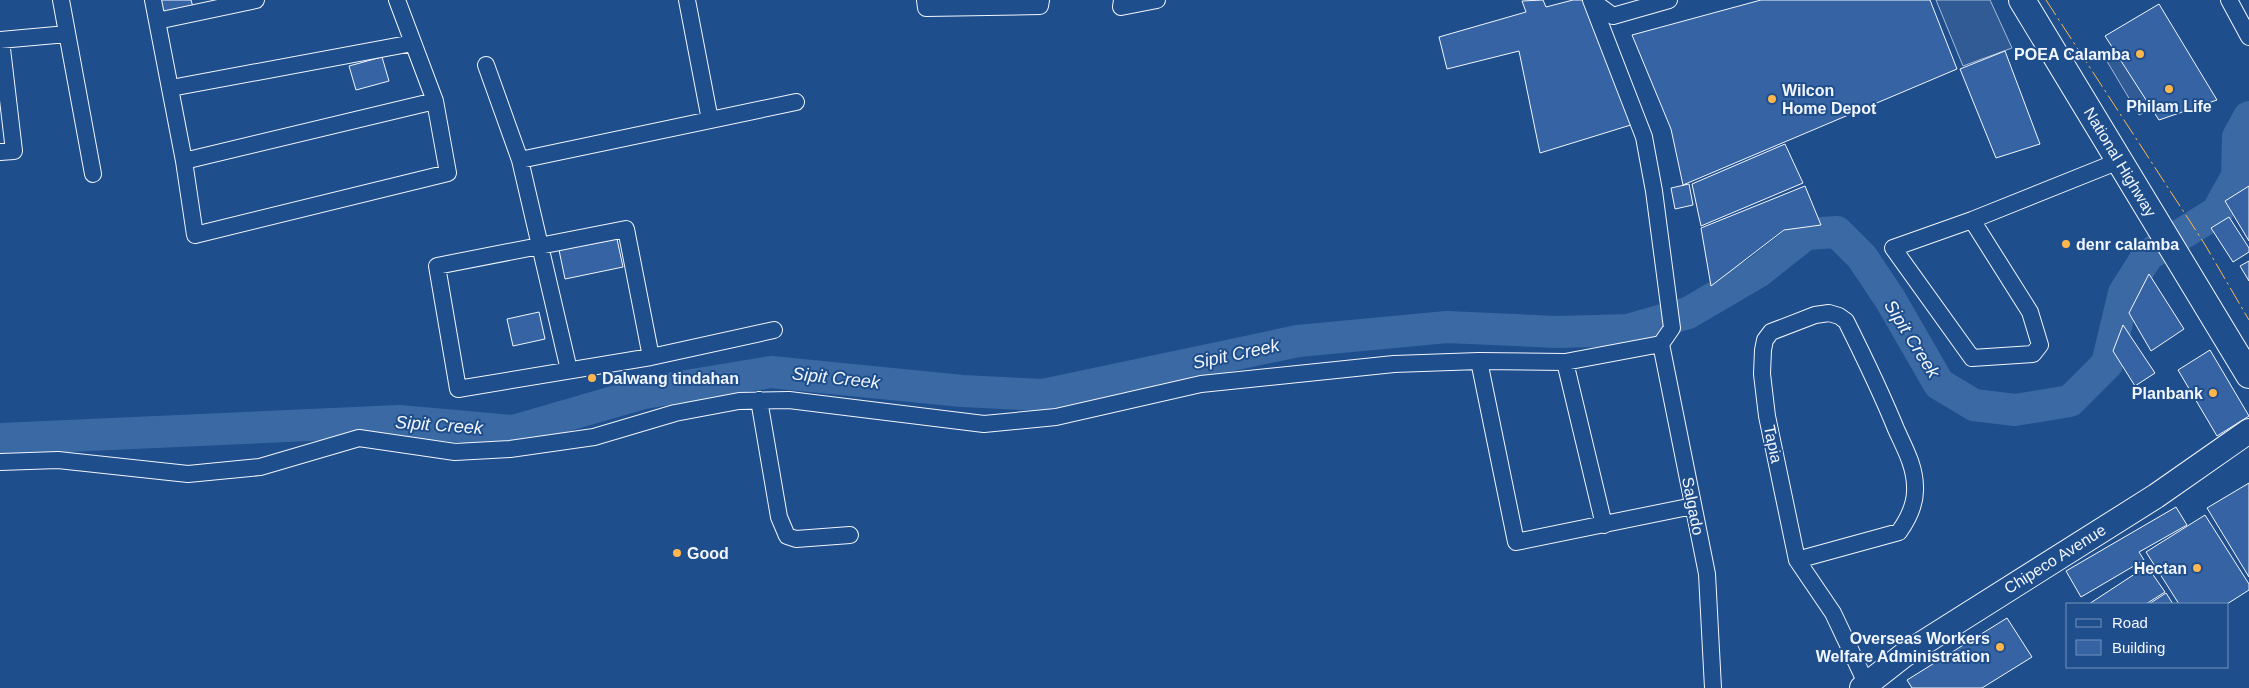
<svg xmlns="http://www.w3.org/2000/svg" width="2249" height="688" font-family="Helvetica,sans-serif">
	<style>
		.parking { fill: #305b95; stroke: #a8bbd7 }
		.lines { fill: none; stroke-linecap: round; stroke-linejoin: round }
		.river { stroke: #3b69a3; stroke-width: 32 }
		.building { fill: #3563a3; stroke: #f2f6ff }
		.minor-casing { stroke: #f2f6ff; stroke-width: 18 }
		.secondary-casing { stroke: #f2f6ff; stroke-width: 26 }
		.primary-casing { stroke: #f2f6ff; stroke-width: 28 }
		.minor { stroke: #1f4e8c; stroke-width: 16 }
		.secondary { stroke: #1f4e8c; stroke-width: 24 }
		.primary { stroke: #1f4e8c; stroke-width: 26 }
		.power { stroke: #ffb74d; stroke-width: 1; stroke-dasharray: 18 4 2.5 4; stroke-linecap: butt }
		.poi-dot { fill: #ffb74d; stroke: #1f4e8c; stroke-width: 2 }
		.labels { text-anchor: middle; dominant-baseline: central; stroke-width: 4; stroke-linejoin: round; paint-order: stroke }
		.poi-label { font-size: 16px; font-weight: bold; fill: #f2f6ff; stroke: #1f4e8c; text-anchor: end }
		.street-label { font-size: 16px; fill: #f2f6ff; stroke: #1f4e8c }
		.water-label { font-size: 18px; font-style: italic; fill: #f2f6ff; stroke: #1f4e8c }
	</style>
	<rect width="100%" height="100%" fill="#1f4e8c"/>
	<!-- parking -->
	<path class="parking" d="M 1936,0 L 1990,0 L 2012,48 L 1963,66 Z
		M 2121,45 L 2162,104 L 2139,115 L 2105,58 Z"/>
	<g class="lines">
		<!-- river -->
		<path class="river" d="M 0,439 L 399,421 L 513,431 L 644,393 L 771,372 L 962,391 L 1043,395 L 1298,341 L 1447,327 L 1557,332 L 1628,330 L 1688,313 L 1758,272 L 1806,234 L 1837,232 L 1862,257 L 1890,299 L 1939,384 L 1974,405 L 2015,410 L 2070,401 L 2107,364 L 2124,293 L 2148,255 L 2217,212 L 2237,176 L 2238,137 L 2249,117"/>
	</g>
	<!-- building -->
	<path class="building" d="M 157,0 L 191,0 L 193,7 L 161,15 Z
		M 1543,0 L 1546,7 L 1573,0 L 1585,0 L 1634,124 L 1540,153 L 1519,51 L 1447,69 L 1439,37 L 1526,12 L 1522,1 Z
		M 1761,0 L 1930,0 L 1957,69 L 1683,185 L 1671,129 L 1632,35 Z
		M 2159,4 L 2217,100 L 2159,120 L 2105,36 Z
		M 2005,51 L 2040,144 L 1996,158 L 1960,69 Z
		M 382,57 L 389,81 L 356,90 L 349,66 Z
		M 1785,144 L 1803,183 L 1701,226 L 1692,184 Z
		M 1689,184 L 1693,205 L 1675,209 L 1671,188 Z
		M 1805,186 L 1821,225 L 1784,230 L 1711,286 L 1701,228 Z
		M 2249,186 L 2249,241 L 2225,201 Z
		M 2229,217 L 2249,248 L 2249,252 L 2233,262 L 2211,228 Z
		M 617,239 L 623,267 L 565,279 L 559,250 Z
		M 2249,261 L 2249,281 L 2240,266 Z
		M 2149,274 L 2184,329 L 2151,351 L 2129,313 Z
		M 539,312 L 545,339 L 513,346 L 507,319 Z
		M 2123,325 L 2155,373 L 2135,386 L 2113,351 Z
		M 2210,350 L 2249,416 L 2217,436 L 2178,370 Z
		M 2249,483 L 2249,577 L 2207,508 Z
		M 2176,507 L 2187,525 L 2139,552 L 2144,560 L 2081,597 L 2066,571 Z
		M 2205,515 L 2249,584 L 2249,590 L 2227,604 L 2179,604 L 2146,552 Z
		M 2147,566 L 2165,592 L 2146,604 L 2089,604 Z
		M 2166,593 L 2173,604 L 2149,604 Z
		M 2007,618 L 2032,657 L 1982,688 L 1912,688 L 1907,680 Z"/>
	<g class="lines">
		<defs>
			<path id="minor" d="M 61,0 L 93,174
				M 153,0 L 184,161 L 195,235 L 448,173 L 435,101 L 397,0
				M 687,0 L 710,120
				M 925,0 L 926,8 L 1040,6 L 1041,0
				M 1122,0 L 1121,7 L 1157,0
				M 1591,0 L 1644,137 L 1654,191 L 1672,328 L 1661,344 L 1707,574 L 1713,688
				M 1591,0 L 1613,16 L 1669,0
				M 2229,0 L 2249,37
				M 157,21 L 256,0
				M 0,40 L 67,34
				M 486,65 L 520,160
				M 171,88 L 413,43
				M 0,152 L 14,151 L 1,40
				M 184,161 L 435,101
				M 1972,220 L 2030,312 L 2040,345 L 2033,354 L 1972,358 L 1893,248 L 1972,220 L 2119,161
				M 651,357 L 626,229 L 437,266 L 458,389 L 651,357 L 774,330
				M 1479,361 L 1516,542 L 1693,506
				M 1565,362 L 1604,525
				M 569,370 L 520,160 L 796,102
				M 759,400 L 779,517 L 787,536 L 796,539 L 850,535
				M 0,462 L 58,460 L 188,474 L 260,467 L 359,438 L 455,452 L 510,449 L 594,437 L 675,413 L 739,401 L 789,400 L 984,424 L 1056,417 L 1201,384 L 1394,364 L 1479,361 L 1565,362 L 1661,344
				M 1797,560 L 1899,532 C 1909,518 1916,504 1915,487 C 1915,466 1904,447 1896,429 C 1881,392 1864,357 1846,321 L 1839,316 L 1829,313 L 1815,315 L 1771,332 L 1765,340 L 1763,350 L 1762,374 L 1767,416 L 1797,560 L 1833,613 L 1867,685"/>
			<path id="secondary" d="M 1862,688 L 1904,655 L 2156,496 L 2249,431"/>
			<path id="primary" d="M 2022,0 L 2249,375"/>
		</defs>
		<!-- minor casing -->
		<use href="#minor" class="minor-casing"/>
		<!-- secondary casing -->
		<use href="#secondary" class="secondary-casing"/>
		<!-- primary casing -->
		<use href="#primary" class="primary-casing"/>
		<!-- minor -->
		<use href="#minor" class="minor"/>
		<!-- secondary -->
		<use href="#secondary" class="secondary"/>
		<!-- primary -->
		<use href="#primary" class="primary"/>
		<!-- power -->
		<path class="power" d="M 2046,0 L 2204,243 L 2249,320"/>
	</g>
	<!-- markers -->
	<g class="poi-dot">
		<circle cx="2140" cy="54" r="5"/>
		<circle cx="2169" cy="89" r="5"/>
		<circle cx="1772" cy="99" r="5"/>
		<circle cx="2066" cy="244" r="5"/>
		<circle cx="592" cy="378" r="5"/>
		<circle cx="2213" cy="393" r="5"/>
		<circle cx="677" cy="553" r="5"/>
		<circle cx="2197" cy="568" r="5"/>
		<circle cx="2000" cy="647" r="5"/>
	</g>
	<g class="labels">
		<!-- poi labels -->
		<g class="poi-label">
			<text x="2130" y="54">POEA Calamba</text>
			<text x="1782" y="90" text-anchor="start">Wilcon<tspan x="1782" dy="18">Home Depot</tspan></text>
			<text x="2169" y="106" text-anchor="middle">Philam Life</text>
			<text x="2076" y="244" text-anchor="start">denr calamba</text>
			<text x="602" y="378" text-anchor="start">Dalwang tindahan</text>
			<text x="2203" y="393">Planbank</text>
			<text x="687" y="553" text-anchor="start">Good</text>
			<text x="2187" y="568">Hectan</text>
			<text x="1990" y="638">Overseas Workers<tspan x="1990" dy="18">Welfare Administration</tspan></text>
		</g>
		<!-- street labels -->
		<g class="street-label">
			<text transform="translate(2120 162) rotate(59)">National Highway</text>
			<text transform="translate(1773 444) rotate(78)">Tapia</text>
			<text transform="translate(1693 506) rotate(79)">Salgado</text>
			<text transform="translate(2055 559) rotate(-32)">Chipeco Avenue</text>
		</g>
		<!-- water labels -->
		<g class="water-label">
			<text transform="translate(1912 339) rotate(58)">Sipit Creek</text>
			<text transform="translate(1236 354) rotate(-12)">Sipit Creek</text>
			<text transform="translate(836 378) rotate(6)">Sipit Creek</text>
			<text transform="translate(439 425) rotate(4)">Sipit Creek</text>
		</g>
	</g>
	<!-- legend -->
	<rect x="2066" y="603" width="162" height="65" fill="#1f4e8c" stroke="#7391ba"/>
	<rect x="2076" y="619" width="25" height="8" fill="#1f4e8c" stroke="#7391ba"/>
	<text x="2112" y="628" font-size="15" fill="#f2f6ff">Road</text>
	<rect x="2076" y="640" width="25" height="15" fill="#3563a3" stroke="#7391ba"/>
	<text x="2112" y="653" font-size="15" fill="#f2f6ff">Building</text>
</svg>
